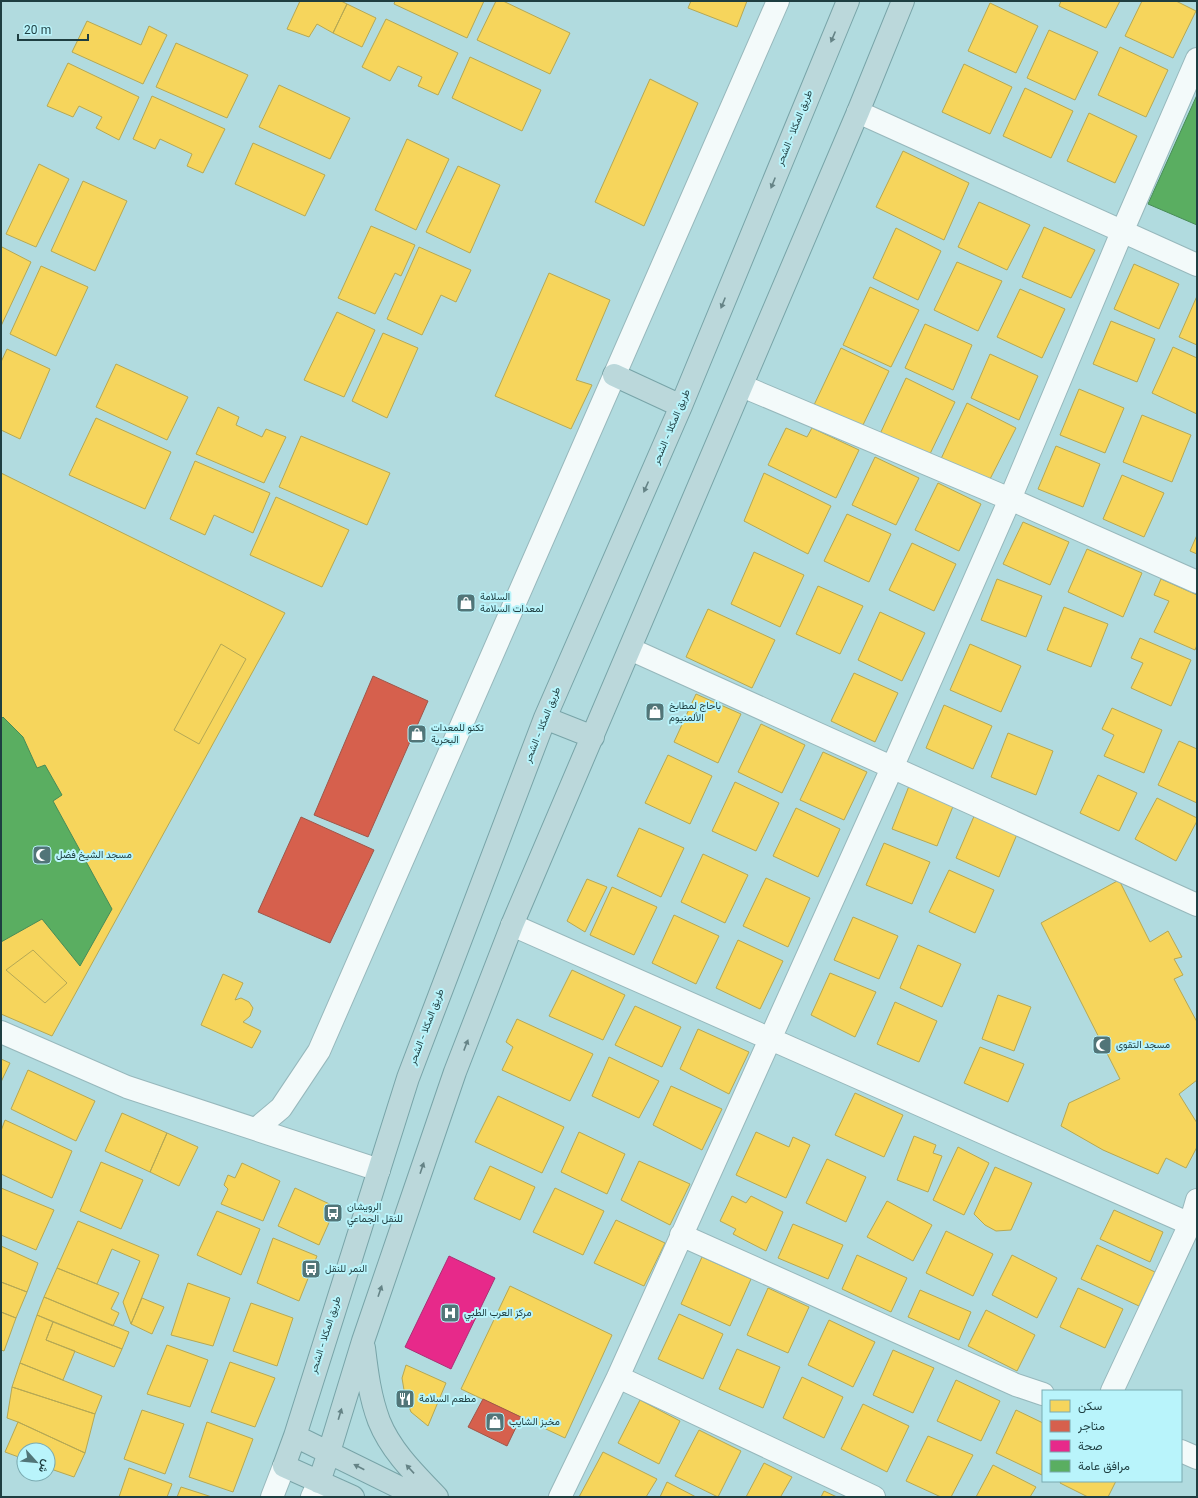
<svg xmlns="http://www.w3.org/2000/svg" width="1198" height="1498" font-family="Georgia,Vazirmatn,serif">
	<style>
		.homes { fill: #f6d55c; stroke: #b5a854 }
		.shops { fill: #d6604d; stroke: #9f5649 }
		.health { fill: #e7298a; stroke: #ab2f74 }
		.public { fill: #5aae61; stroke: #488c57 }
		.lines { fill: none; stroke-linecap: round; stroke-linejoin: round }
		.street-casing { stroke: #97b8bc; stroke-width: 24 }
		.secondary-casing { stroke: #97b8bc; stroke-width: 24 }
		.highway-casing { stroke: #78a4a8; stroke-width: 24 }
		.street { stroke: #f3fafa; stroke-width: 22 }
		.secondary { stroke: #f3fafa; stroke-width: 22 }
		.highway { stroke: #bbd8db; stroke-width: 22 }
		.oneway { fill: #658386 }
		.labels { text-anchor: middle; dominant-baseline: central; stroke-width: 4; stroke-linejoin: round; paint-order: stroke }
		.street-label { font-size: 10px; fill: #1e3e41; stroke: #b9f4fb }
		.poi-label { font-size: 10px; fill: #1e3e41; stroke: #b9f4fb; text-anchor: start }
	</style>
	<rect width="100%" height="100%" fill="#b1dbdf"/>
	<!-- homes -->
	<path class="homes" d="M 300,1 L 341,1 L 347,4 L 333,33 L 317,24 L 309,37 L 287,29 Z
		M 395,1 L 484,1 L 467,38 L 394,4 Z
		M 496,1 L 503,1 L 570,33 L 550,74 L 477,40 Z
		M 691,1 L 747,1 L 737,27 L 688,8 Z
		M 1061,1 L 1120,1 L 1106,28 L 1059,6 Z
		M 1142,1 L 1176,1 L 1196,11 L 1173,58 L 1125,36 Z
		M 990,3 L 1038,26 L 1016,73 L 968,51 Z
		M 347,4 L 376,18 L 362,47 L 333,33 Z
		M 386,19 L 458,53 L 438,95 L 418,86 L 422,77 L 398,66 L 390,81 L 362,67 Z
		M 87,21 L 141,45 L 149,26 L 167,35 L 143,84 L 72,52 Z
		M 1049,30 L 1098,52 L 1075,100 L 1027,78 Z
		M 176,43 L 248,75 L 227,118 L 156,87 Z
		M 1120,47 L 1168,70 L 1146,117 L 1098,95 Z
		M 470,57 L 541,90 L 522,131 L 452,98 Z
		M 68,63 L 139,97 L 119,140 L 96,128 L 102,117 L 79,106 L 73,117 L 47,106 Z
		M 964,64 L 1012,87 L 990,134 L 942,112 Z
		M 650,79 L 698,103 L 644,226 L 595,202 Z
		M 279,85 L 350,118 L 330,159 L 259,127 Z
		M 1025,88 L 1073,111 L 1051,158 L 1003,136 Z
		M 152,96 L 225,129 L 203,173 L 187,166 L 192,154 L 160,139 L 155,149 L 133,139 Z
		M 1089,113 L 1137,136 L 1115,183 L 1067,161 Z
		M 407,139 L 449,159 L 416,230 L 375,210 Z
		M 253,143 L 325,175 L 305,216 L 235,184 Z
		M 903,151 L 969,183 L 944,240 L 876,207 Z
		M 39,164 L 69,179 L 36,247 L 6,234 Z
		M 458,166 L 500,185 L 470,253 L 426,232 Z
		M 83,181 L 127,201 L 95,271 L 51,251 Z
		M 979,202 L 1030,225 L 1007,270 L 958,247 Z
		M 371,226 L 415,245 L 401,276 L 395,273 L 375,314 L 338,298 Z
		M 1044,227 L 1095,250 L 1071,298 L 1022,277 Z
		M 896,228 L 941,251 L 918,300 L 873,278 Z
		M 2,247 L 31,262 L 1,326 L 1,249 Z
		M 419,247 L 471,270 L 456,302 L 441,295 L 422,335 L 387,319 Z
		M 957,262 L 1002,281 L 978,331 L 934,310 Z
		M 1134,264 L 1179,284 L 1159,329 L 1114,309 Z
		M 41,266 L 88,287 L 56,356 L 10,334 Z
		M 549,273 L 610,300 L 576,380 L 592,385 L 571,429 L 495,396 Z
		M 870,287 L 919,310 L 891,367 L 843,345 Z
		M 1020,289 L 1065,309 L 1042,358 L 997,337 Z
		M 1197,296 L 1197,345 L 1179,337 Z
		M 337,312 L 375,330 L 344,397 L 304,380 Z
		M 1111,321 L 1155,339 L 1137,382 L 1093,364 Z
		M 925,324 L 972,345 L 953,390 L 905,368 Z
		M 383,333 L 418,348 L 387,418 L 352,401 Z
		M 1173,347 L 1197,358 L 1197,414 L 1152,393 Z
		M 841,348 L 889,371 L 862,427 L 814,405 Z
		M 7,349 L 50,369 L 20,439 L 1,430 L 1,362 Z
		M 990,354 L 1038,376 L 1019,420 L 971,398 Z
		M 116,364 L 188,397 L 167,440 L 96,407 Z
		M 906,378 L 955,402 L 929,456 L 880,434 Z
		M 1079,389 L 1124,408 L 1105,453 L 1060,435 Z
		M 967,403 L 1016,428 L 988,483 L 940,461 Z
		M 218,407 L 239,417 L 236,425 L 262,437 L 266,429 L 286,437 L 264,483 L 196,454 Z
		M 1142,415 L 1191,435 L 1172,482 L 1123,462 Z
		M 96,418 L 171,452 L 145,509 L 69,475 Z
		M 786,428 L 807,437 L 812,428 L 859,450 L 836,498 L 768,465 Z
		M 301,436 L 390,473 L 367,525 L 279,487 Z
		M 1056,446 L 1100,464 L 1083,507 L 1038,489 Z
		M 875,457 L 919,478 L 896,525 L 852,505 Z
		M 195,461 L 270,493 L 253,533 L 214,515 L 205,535 L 170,519 Z
		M 1,473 L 285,613 L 52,1036 L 1,1014 Z
		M 764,473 L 831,506 L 808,554 L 744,521 Z
		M 1122,475 L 1164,493 L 1144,537 L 1103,519 Z
		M 938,483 L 981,504 L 959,551 L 915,530 Z
		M 276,497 L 349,530 L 322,587 L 250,555 Z
		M 847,514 L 891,534 L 869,582 L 824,561 Z
		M 1023,522 L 1069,542 L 1050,585 L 1003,564 Z
		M 1197,535 L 1197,554 L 1190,551 Z
		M 912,543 L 956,564 L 934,611 L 889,590 Z
		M 1087,549 L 1142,573 L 1123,617 L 1068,592 Z
		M 754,552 L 804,575 L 780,627 L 731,604 Z
		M 997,579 L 1042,596 L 1026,637 L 981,620 Z
		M 1161,579 L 1197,595 L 1197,645 L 1195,650 L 1154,632 L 1169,601 L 1154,595 Z
		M 818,586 L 863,606 L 840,654 L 796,634 Z
		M 1064,607 L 1108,624 L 1091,667 L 1047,650 Z
		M 708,609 L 775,640 L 752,688 L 686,657 Z
		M 880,612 L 925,633 L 902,681 L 858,660 Z
		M 1140,638 L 1191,660 L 1171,706 L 1131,688 L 1143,663 L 1131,658 Z
		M 221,644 L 246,659 L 199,744 L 174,730 Z
		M 970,644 L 1021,666 L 1001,712 L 950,690 Z
		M 854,673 L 898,693 L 875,742 L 831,721 Z
		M 696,694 L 741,714 L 718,763 L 674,742 Z
		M 944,705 L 992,726 L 973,769 L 926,748 Z
		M 1112,708 L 1162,730 L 1144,773 L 1104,756 L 1114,735 L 1102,729 Z
		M 761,724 L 805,745 L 782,793 L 738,772 Z
		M 1008,733 L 1053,751 L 1036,795 L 991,777 Z
		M 1179,741 L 1197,749 L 1197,803 L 1158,785 Z
		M 823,752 L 867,772 L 844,820 L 800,800 Z
		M 668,755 L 712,776 L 690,824 L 645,803 Z
		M 1098,775 L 1137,793 L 1119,831 L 1080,813 Z
		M 735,782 L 779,803 L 756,851 L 712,831 Z
		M 909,786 L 954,804 L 937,846 L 892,829 Z
		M 1157,798 L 1197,818 L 1197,821 L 1176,861 L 1135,839 Z
		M 796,808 L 840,829 L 818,877 L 773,856 Z
		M 975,814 L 1018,832 L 999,877 L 956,858 Z
		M 639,828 L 684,848 L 661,897 L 617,876 Z
		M 884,843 L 930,862 L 912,904 L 866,885 Z
		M 703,854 L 748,875 L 725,923 L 681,902 Z
		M 949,870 L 994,890 L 975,933 L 929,912 Z
		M 766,878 L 810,898 L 788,947 L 743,926 Z
		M 587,879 L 607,887 L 585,932 L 567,921 Z
		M 1119,880 L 1150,942 L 1168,931 L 1182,957 L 1174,959 L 1183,975 L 1174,979 L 1197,1022 L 1197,1080 L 1179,1094 L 1197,1123 L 1197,1147 L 1186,1168 L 1166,1158 L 1158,1174 L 1103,1150 L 1061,1126 L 1069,1103 L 1120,1079 L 1041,923 Z
		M 612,887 L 657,907 L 634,955 L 590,935 Z
		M 674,915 L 719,936 L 696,984 L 652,963 Z
		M 853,917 L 898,936 L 879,979 L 834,960 Z
		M 738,940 L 783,961 L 760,1009 L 716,988 Z
		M 918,945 L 961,964 L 942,1007 L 900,988 Z
		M 33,950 L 67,983 L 45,1003 L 6,970 Z
		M 572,970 L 625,995 L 603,1040 L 549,1016 Z
		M 830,973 L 876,992 L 855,1037 L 811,1015 Z
		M 223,974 L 243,983 L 235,1000 L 241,998 L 249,1002 L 253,1008 L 250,1016 L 243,1022 L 261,1031 L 252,1048 L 201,1025 Z
		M 998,995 L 1031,1007 L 1014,1051 L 982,1039 Z
		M 895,1002 L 937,1021 L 919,1062 L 877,1044 Z
		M 635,1006 L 681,1027 L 662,1067 L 615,1045 Z
		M 517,1019 L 593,1054 L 570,1101 L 502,1070 L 513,1047 L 506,1042 Z
		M 698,1029 L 749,1052 L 729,1094 L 680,1069 Z
		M 980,1047 L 1024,1064 L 1008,1102 L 964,1083 Z
		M 609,1057 L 659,1081 L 639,1118 L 592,1096 Z
		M 1,1059 L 10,1063 L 1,1082 Z
		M 28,1070 L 95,1101 L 76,1141 L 11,1109 Z
		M 671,1086 L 722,1109 L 702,1150 L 653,1125 Z
		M 855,1093 L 903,1115 L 884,1157 L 835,1135 Z
		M 498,1096 L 564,1127 L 542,1173 L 475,1142 Z
		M 122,1113 L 167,1133 L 150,1172 L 105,1151 Z
		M 5,1120 L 72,1151 L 52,1198 L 1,1174 L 1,1131 Z
		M 579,1132 L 625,1154 L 607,1194 L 561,1172 Z
		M 756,1132 L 789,1147 L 793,1137 L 810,1145 L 786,1198 L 736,1175 Z
		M 167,1133 L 198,1147 L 179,1186 L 150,1172 Z
		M 914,1136 L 936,1145 L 933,1153 L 942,1156 L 928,1192 L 897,1180 Z
		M 958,1147 L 989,1163 L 964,1215 L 933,1200 Z
		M 827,1159 L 866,1177 L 846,1222 L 806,1203 Z
		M 639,1161 L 690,1184 L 670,1225 L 621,1200 Z
		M 101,1162 L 143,1180 L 121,1229 L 80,1211 Z
		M 242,1163 L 280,1181 L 263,1221 L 221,1204 L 228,1189 L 224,1185 L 228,1175 L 235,1178 Z
		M 490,1166 L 535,1187 L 520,1220 L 474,1199 Z
		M 995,1167 L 1032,1183 L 1011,1230 L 996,1231 L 985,1225 L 974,1214 Z
		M 1,1188 L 54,1210 L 36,1250 L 1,1235 Z
		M 295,1188 L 336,1207 L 319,1245 L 278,1226 Z
		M 555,1188 L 604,1211 L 583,1255 L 533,1232 Z
		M 732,1196 L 746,1203 L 751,1196 L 783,1212 L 766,1251 L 733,1234 L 736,1229 L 720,1221 Z
		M 887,1201 L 932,1225 L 913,1261 L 867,1237 Z
		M 1114,1210 L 1163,1232 L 1150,1262 L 1100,1239 Z
		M 217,1211 L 260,1229 L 241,1275 L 197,1255 Z
		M 616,1220 L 665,1243 L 644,1286 L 594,1263 Z
		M 78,1221 L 159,1255 L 131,1324 L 123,1302 L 140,1261 L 112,1249 L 97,1284 L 57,1268 Z
		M 793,1224 L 843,1245 L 828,1279 L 778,1258 Z
		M 946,1231 L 993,1254 L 973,1296 L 926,1273 Z
		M 273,1238 L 317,1256 L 299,1301 L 257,1283 Z
		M 1097,1245 L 1155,1272 L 1139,1306 L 1081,1279 Z
		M 1,1246 L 38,1263 L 27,1292 L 1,1282 Z
		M 857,1255 L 907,1278 L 891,1312 L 842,1289 Z
		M 1012,1255 L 1057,1278 L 1037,1318 L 992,1295 Z
		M 702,1257 L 751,1279 L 730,1326 L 681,1304 Z
		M 57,1268 L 119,1293 L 111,1309 L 119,1313 L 113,1326 L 44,1297 Z
		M 1,1282 L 27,1292 L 16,1318 L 1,1312 Z
		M 188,1283 L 230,1298 L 213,1346 L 171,1335 Z
		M 510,1286 L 612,1335 L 565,1438 L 461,1389 Z
		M 768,1288 L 809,1307 L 788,1353 L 747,1335 Z
		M 1078,1288 L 1123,1309 L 1105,1348 L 1060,1327 Z
		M 920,1290 L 971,1312 L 959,1340 L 908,1317 Z
		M 44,1297 L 129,1332 L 122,1349 L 37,1315 Z
		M 142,1298 L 164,1307 L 152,1334 L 131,1324 Z
		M 251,1303 L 293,1318 L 277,1366 L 233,1351 Z
		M 986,1310 L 1035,1335 L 1017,1371 L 968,1346 Z
		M 1,1312 L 16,1318 L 4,1351 L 1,1350 Z
		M 679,1314 L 723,1334 L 703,1379 L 658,1359 Z
		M 37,1315 L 53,1322 L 46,1340 L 75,1351 L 63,1380 L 20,1363 Z
		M 829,1320 L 875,1342 L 853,1387 L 808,1365 Z
		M 53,1322 L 122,1349 L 114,1367 L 46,1340 Z
		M 167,1345 L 208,1360 L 190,1407 L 147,1394 Z
		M 737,1349 L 780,1367 L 763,1408 L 719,1389 Z
		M 893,1350 L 934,1368 L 913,1413 L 873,1395 Z
		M 230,1362 L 275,1378 L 255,1427 L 211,1412 Z
		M 20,1363 L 102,1396 L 95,1414 L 12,1387 Z
		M 406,1365 L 446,1383 L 428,1426 L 411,1412 L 405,1396 L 402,1378 Z
		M 802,1377 L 843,1397 L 824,1438 L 783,1418 Z
		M 956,1380 L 1000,1401 L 981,1441 L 937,1421 Z
		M 12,1387 L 95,1414 L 85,1453 L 18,1422 L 7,1418 Z
		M 640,1400 L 680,1421 L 659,1464 L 618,1443 Z
		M 863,1404 L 909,1426 L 887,1472 L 841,1449 Z
		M 142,1410 L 184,1424 L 165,1474 L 124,1459 Z
		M 1016,1410 L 1043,1423 L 1042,1475 L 996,1453 Z
		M 18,1422 L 85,1453 L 74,1477 L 48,1468 L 48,1450 L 24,1450 L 24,1459 L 5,1452 Z
		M 207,1422 L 253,1439 L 233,1492 L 189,1477 Z
		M 699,1430 L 741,1451 L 718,1497 L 675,1476 Z
		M 928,1436 L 973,1455 L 951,1497 L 941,1497 L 906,1481 Z
		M 603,1452 L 657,1479 L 646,1497 L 579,1497 Z
		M 764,1463 L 792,1477 L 781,1496 L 782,1497 L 746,1497 Z
		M 993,1465 L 1036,1487 L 1030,1497 L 976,1497 Z
		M 129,1468 L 172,1484 L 167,1497 L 119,1497 Z
		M 1061,1481 L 1116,1481 L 1108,1497 L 1088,1497 L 1060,1483 Z
		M 667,1482 L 696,1497 L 660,1497 Z
		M 181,1487 L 212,1497 L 177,1497 Z
		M 824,1491 L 837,1497 L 821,1497 Z"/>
	<!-- shops -->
	<path class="shops" d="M 373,676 L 428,701 L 368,837 L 314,815 Z
		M 301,817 L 374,850 L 330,943 L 258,912 Z
		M 483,1399 L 521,1417 L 507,1446 L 468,1427 Z"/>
	<!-- health -->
	<path class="health" d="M 449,1256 L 495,1278 L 451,1369 L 405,1347 Z"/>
	<!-- public -->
	<path class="public" d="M 1197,95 L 1197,225 L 1148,204 Z
		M 3,717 L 23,737 L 37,768 L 45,765 L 62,795 L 53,801 L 112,909 L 80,966 L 42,919 L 1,942 L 1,719 Z"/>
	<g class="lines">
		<defs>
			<path id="street" d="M 858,112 L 1197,265
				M 742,386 L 1010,499 L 1197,582
				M 630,649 L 1197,905
				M 512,925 L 1190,1224
				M 681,1235 L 1016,1385 L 1043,1394
				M 618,1377 L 874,1497
				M 1112,1391 L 1190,1224 L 1197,1200
				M 1181,1451 L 1197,1458
				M 560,1497 L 618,1377 L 892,768 L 1010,499 L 1122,232 L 1197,59"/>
			<path id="secondary" d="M 1,1032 L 127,1087 L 379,1170
				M 256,1129 L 281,1108 L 319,1051 L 778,1
				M 272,1497 L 284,1466
				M 312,1497 L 319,1482"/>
			<path id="highway" d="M 614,375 L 681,406
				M 545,718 L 593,737
				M 364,1348 C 367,1373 370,1397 379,1421 C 391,1451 415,1474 437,1497
				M 295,1436 L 419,1497
				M 319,1482 L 329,1452 L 363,1341 L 455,1072 L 512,925 L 858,112 L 903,1
				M 353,1497 L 284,1466 L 295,1436 L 408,1078 L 545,718 L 681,406 L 848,1"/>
		</defs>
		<!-- street casing -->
		<use href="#street" class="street-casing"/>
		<!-- secondary casing -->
		<use href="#secondary" class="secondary-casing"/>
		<!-- highway casing -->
		<use href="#highway" class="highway-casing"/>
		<!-- street -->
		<use href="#street" class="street"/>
		<!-- secondary -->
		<use href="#secondary" class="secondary"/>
		<!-- highway -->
		<use href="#highway" class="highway"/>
	</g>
	<!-- one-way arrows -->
	<defs><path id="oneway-solid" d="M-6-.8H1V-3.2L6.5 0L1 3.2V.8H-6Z"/></defs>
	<g class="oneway">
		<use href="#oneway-solid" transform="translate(833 37) rotate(113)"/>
		<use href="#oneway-solid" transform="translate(773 183) rotate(112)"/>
		<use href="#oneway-solid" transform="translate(723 303) rotate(112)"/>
		<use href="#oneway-solid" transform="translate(646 487) rotate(114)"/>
		<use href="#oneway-solid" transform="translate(466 1045) rotate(-69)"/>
		<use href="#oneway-solid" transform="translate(422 1168) rotate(-71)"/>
		<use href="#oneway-solid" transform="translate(380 1291) rotate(-71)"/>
		<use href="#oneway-solid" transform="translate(340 1414) rotate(-73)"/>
		<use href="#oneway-solid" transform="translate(359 1467) rotate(-153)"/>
		<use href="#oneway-solid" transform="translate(410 1469) rotate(-133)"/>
	</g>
	<!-- icons -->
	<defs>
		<symbol id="shop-square" viewBox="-11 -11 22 22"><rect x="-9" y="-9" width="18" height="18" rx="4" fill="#517578" stroke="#b9f4fb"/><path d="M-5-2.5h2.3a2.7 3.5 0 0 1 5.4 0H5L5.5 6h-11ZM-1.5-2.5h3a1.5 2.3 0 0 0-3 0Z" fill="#fff"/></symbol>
		<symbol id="mosque-square" viewBox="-11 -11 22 22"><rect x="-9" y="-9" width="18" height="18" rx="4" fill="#517578" stroke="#b9f4fb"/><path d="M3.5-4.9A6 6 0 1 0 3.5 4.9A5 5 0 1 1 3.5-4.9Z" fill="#fff"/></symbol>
		<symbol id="bus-square" viewBox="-11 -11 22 22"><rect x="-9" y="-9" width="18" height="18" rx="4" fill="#517578" stroke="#b9f4fb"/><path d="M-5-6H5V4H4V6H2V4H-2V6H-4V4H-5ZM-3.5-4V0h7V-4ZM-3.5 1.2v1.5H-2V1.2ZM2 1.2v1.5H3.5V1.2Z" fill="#fff"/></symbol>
		<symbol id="hospital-square" viewBox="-11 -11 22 22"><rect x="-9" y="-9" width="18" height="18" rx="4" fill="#517578" stroke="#b9f4fb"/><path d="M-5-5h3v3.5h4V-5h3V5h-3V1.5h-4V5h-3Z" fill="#fff"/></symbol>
		<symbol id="restaurant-square" viewBox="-11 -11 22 22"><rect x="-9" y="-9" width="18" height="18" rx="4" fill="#517578" stroke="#b9f4fb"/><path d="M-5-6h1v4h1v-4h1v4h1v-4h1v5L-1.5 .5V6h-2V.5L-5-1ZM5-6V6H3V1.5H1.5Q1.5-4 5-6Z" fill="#fff"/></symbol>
	</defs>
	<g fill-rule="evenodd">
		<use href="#shop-square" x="455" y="592" width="22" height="22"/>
		<use href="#shop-square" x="644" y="701" width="22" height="22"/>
		<use href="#shop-square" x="406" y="723" width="22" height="22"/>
		<use href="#mosque-square" x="31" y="844" width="22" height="22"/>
		<use href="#mosque-square" x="1091" y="1034" width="22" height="22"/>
		<use href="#bus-square" x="322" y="1202" width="22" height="22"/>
		<use href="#bus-square" x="300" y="1258" width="22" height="22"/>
		<use href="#hospital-square" x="439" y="1302" width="22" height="22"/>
		<use href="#restaurant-square" x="394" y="1388" width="22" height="22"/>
		<use href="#shop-square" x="484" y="1411" width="22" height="22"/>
	</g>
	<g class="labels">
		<!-- street labels -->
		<g class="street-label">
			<text transform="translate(795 128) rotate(-68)">طريق المكلا - الشحر</text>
			<text transform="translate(672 427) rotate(-67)">طريق المكلا - الشحر</text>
			<text transform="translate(543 725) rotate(-68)">طريق المكلا - الشحر</text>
			<text transform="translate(427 1027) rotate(-69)">طريق المكلا - الشحر</text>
			<text transform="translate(326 1335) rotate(-72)">طريق المكلا - الشحر</text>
		</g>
		<!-- poi labels -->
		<g class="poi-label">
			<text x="480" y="597">السلامة<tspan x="480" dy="12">لمعدات السلامة</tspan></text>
			<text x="669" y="706">باحاج لمطابخ<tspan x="669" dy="12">الألمنيوم</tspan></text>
			<text x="431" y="728">تكنو للمعدات<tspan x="431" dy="12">البحرية</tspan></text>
			<text x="56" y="855">مسجد الشيخ فضل</text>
			<text x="1116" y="1045">مسجد التقوى</text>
			<text x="347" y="1207">الرويشان<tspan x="347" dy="12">للنقل الجماعي</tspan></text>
			<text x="325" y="1269">النمر للنقل</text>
			<text x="464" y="1313">مركز العرب الطبي</text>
			<text x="419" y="1399">مطعم السلامة</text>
			<text x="509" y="1422">مخبز الشايب</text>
		</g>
	</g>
	<!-- border -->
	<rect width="1198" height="1498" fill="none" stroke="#1e3e41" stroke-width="4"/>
	<!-- legend -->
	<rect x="1042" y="1390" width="140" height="92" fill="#b9f4fb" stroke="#7babb1"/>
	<rect x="1050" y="1400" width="20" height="12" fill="#f6d55c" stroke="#7babb1"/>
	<text x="1078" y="1410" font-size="12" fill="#1e3e41">سكن</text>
	<rect x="1050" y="1420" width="20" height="12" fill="#d6604d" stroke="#7babb1"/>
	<text x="1078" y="1430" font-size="12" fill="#1e3e41">متاجر</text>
	<rect x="1050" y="1440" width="20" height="12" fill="#e7298a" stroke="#7babb1"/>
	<text x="1078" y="1450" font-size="12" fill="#1e3e41">صحة</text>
	<rect x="1050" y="1460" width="20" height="12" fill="#5aae61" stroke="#7babb1"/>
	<text x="1078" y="1470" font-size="12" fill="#1e3e41">مرافق عامة</text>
	<!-- north arrow -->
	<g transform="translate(36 1462) rotate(117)"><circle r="19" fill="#b9f4fb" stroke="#7babb1"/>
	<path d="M0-3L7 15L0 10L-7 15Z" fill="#517578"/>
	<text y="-6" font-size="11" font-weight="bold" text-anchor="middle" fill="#1e3e41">ش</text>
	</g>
	<!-- scale -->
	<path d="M18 34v6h70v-6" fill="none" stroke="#1e3e41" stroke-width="2"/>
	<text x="24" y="34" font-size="12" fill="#1e3e41" stroke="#b9f4fb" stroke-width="3" paint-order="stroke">20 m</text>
</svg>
